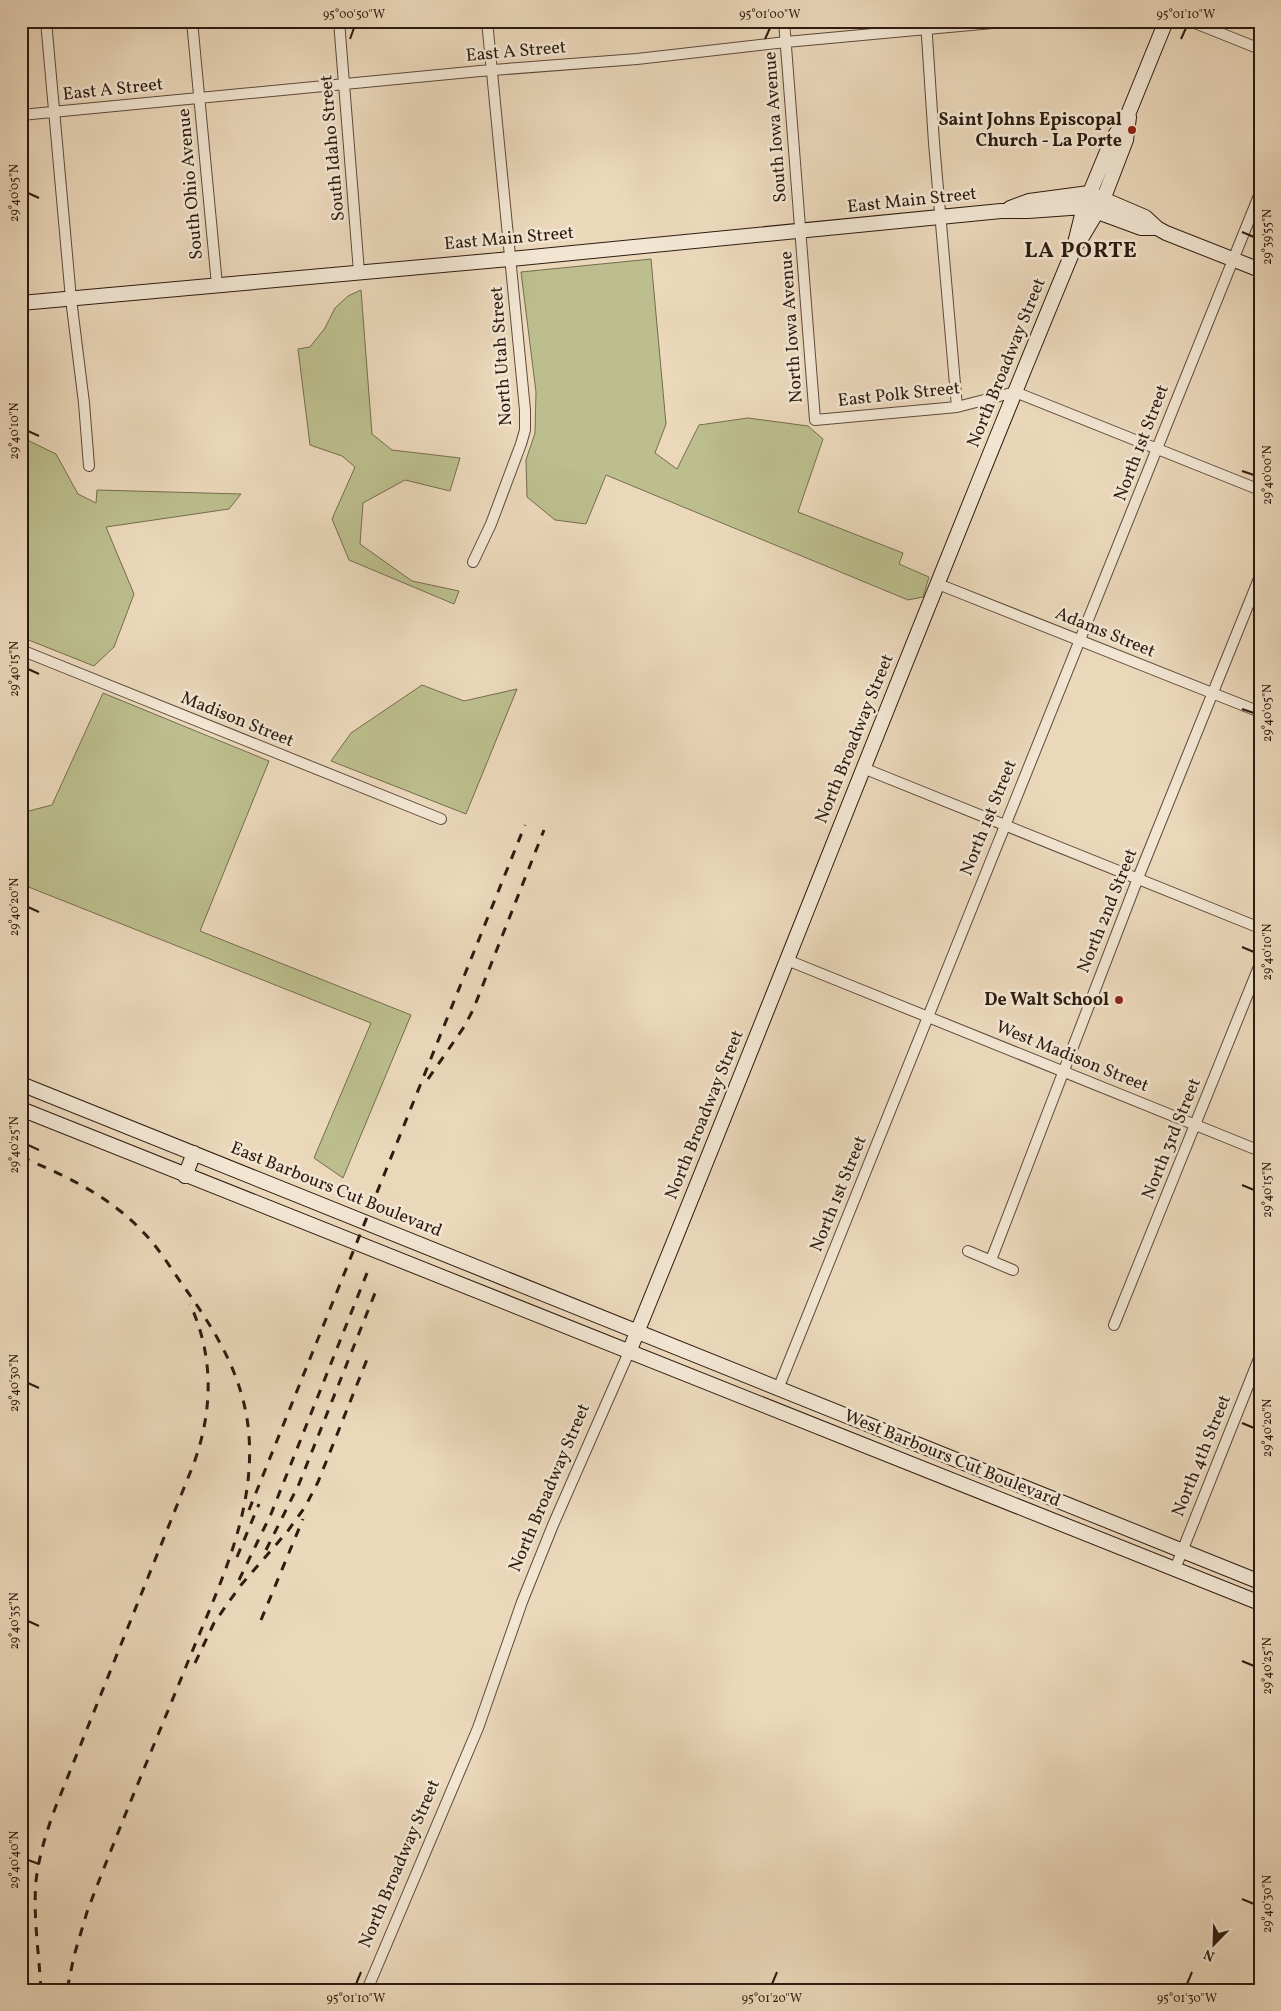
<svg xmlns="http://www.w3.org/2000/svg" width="1281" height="2011" font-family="Vollkorn,serif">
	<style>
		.green { fill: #bcbe8d; stroke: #756c4e }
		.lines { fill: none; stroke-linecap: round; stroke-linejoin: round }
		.street-casing { stroke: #5d4a3b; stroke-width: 12 }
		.secondary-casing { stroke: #2e1b10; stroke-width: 16 }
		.street { stroke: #f2e6d3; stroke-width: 10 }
		.secondary { stroke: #f2e6d3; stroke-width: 14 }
		.rail { stroke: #2e1b10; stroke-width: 3; stroke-dasharray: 9 9; stroke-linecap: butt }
		.ticks { fill: none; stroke: #2e1b10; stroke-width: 2 }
		.poi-dot { fill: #8f2418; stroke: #f2e6d3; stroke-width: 2 }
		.labels { text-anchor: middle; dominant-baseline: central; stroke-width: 5; stroke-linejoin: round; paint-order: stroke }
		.street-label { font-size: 18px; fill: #2e1b10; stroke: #f2e6d3 }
		.poi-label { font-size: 18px; font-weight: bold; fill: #2e1b10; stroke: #f2e6d3; text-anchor: end }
		.district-label { font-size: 22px; font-weight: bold; letter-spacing: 1px; fill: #2e1b10; stroke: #f2e6d3 }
		.neatline { fill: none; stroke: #2e1b10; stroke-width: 2 }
		.ticks-label { font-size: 12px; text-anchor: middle; fill: #2e1b10 }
	</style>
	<rect width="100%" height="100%" fill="#ebd8bb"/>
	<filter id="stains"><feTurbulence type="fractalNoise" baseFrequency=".004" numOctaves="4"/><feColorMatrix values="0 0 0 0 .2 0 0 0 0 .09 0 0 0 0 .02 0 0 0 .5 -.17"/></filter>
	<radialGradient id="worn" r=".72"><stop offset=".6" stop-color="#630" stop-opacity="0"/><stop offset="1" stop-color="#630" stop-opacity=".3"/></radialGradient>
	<!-- green -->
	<path class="green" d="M 651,259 L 666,424 L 655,453 L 677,469 L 699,425 L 748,418 L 808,426 L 823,439 L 798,512 L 903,553 L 899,564 L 929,577 L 923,597 L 908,600 L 606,475 L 586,524 L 555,520 L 527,497 L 526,460 L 535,433 L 536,392 L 521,272 Z
		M 361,290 L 372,434 L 392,450 L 460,458 L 450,491 L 405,480 L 363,503 L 360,544 L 412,581 L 459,591 L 454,604 L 349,560 L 332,519 L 355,467 L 342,456 L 310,445 L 298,349 L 310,347 L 325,328 L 335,308 L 348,296 Z
		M 21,437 L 56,454 L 78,494 L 96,503 L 97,490 L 241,494 L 229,509 L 106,527 L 134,594 L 114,647 L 94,666 L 21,637 Z
		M 422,685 L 464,701 L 517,689 L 466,814 L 331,761 L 351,733 Z
		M 103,693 L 269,761 L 200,931 L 411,1015 L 343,1178 L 314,1158 L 371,1023 L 21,884 L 21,813 L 52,805 Z"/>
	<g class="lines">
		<defs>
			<path id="street" d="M 46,21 L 71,299 L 84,403 L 89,466
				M 192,21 L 217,285
				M 339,21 L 359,272
				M 784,21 L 815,420 L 957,407 L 1015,392 L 1260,490
				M 926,21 L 934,143 L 957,407
				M 1190,21 L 1260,49
				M 21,115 L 480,71 L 637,59 L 786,42 L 1014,21
				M 473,562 L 491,524 L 521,444 L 525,430 L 525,410 L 487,21
				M 938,584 L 1260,712
				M 21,650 L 441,819
				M 863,768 L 1260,928
				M 787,960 L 1260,1151
				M 968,1251 L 1013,1270
				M 991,1260 L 1138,878 L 1260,576
				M 1114,1325 L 1260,964
				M 778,1389 L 1260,193
				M 1175,1569 L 1260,1356
				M 367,1990 L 478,1728 L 522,1602 L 553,1525 L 629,1352"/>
			<path id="secondary" d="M 1010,208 L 1029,201 L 1089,193 L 1145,217 L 1157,228 L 1166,233 L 1260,270
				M 1079,242 L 1097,212 L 1106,192 L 1126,140 L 1129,117
				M 21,303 L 511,259 L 1001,211 L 1028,211 L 1084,207 L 1141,228 L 1157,228
				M 21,1084 L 1260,1582
				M 21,1109 L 1260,1603
				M 185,1176 L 194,1153
				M 629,1352 C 779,986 921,617 1073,251 L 1084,207 L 1111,142 L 1129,112 L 1166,21"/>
		</defs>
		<!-- street casing -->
		<use href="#street" class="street-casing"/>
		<!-- secondary casing -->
		<use href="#secondary" class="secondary-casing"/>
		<!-- street -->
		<use href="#street" class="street"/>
		<!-- secondary -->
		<use href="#secondary" class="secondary"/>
		<!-- rail -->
		<path class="rail" d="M 428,1079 L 464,1027 L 473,1010 L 544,830
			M 21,1157 C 67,1176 111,1197 145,1234 C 161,1251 173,1272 187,1291 C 218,1335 245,1380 249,1436 C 255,1518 215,1594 185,1669 C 152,1750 118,1830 87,1912 L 74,1956 L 67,1990
			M 249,1510 L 525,825
			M 266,1550 L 299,1484 L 375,1293
			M 237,1557 L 259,1504
			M 239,1580 L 271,1514 L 367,1273
			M 261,1620 L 303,1519
			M 195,1663 L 214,1623 L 228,1603 L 241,1585 L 287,1532 L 305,1507 L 318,1482 L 368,1357
			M 41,1990 C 39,1954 33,1916 36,1881 C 39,1855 47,1830 56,1806 L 194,1463 C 213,1410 214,1356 190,1304"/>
	</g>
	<!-- ticks -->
	<path class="ticks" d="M 350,39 L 354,28M 765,39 L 770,28M 1181,39 L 1186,28M 28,193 L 39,198M 1242,232 L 1254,237M 28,431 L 39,436M 1242,471 L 1254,475M 28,669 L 39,674M 1242,709 L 1254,713M 28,907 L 39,912M 1242,947 L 1254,952M 28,1145 L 39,1150M 1242,1185 L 1254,1190M 28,1383 L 39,1388M 1242,1423 L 1254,1428M 28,1621 L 39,1626M 1242,1661 L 1254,1666M 28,1860 L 39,1864M 1242,1899 L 1254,1904M 356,1984 L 361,1972M 772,1984 L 777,1972M 1187,1984 L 1192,1972"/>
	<!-- markers -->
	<g class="poi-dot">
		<circle cx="1132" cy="130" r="5"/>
		<circle cx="1119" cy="1000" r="5"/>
	</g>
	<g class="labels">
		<!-- street labels -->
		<g class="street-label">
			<text transform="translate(516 52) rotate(-5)">East A Street</text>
			<text transform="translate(113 90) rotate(-6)">East A Street</text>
			<text transform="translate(776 127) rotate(-94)">South Iowa Avenue</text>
			<text transform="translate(333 148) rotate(-95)">South Idaho Street</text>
			<text transform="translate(191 184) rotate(-95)">South Ohio Avenue</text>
			<text transform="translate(912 201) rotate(-6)">East Main Street</text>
			<text transform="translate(509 239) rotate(-5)">East Main Street</text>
			<text transform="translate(792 327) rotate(-94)">North Iowa Avenue</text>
			<text transform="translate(502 356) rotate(-94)">North Utah Street</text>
			<text transform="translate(1007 363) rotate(-68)">North Broadway Street</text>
			<text transform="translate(899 395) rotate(-6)">East Polk Street</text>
			<text transform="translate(1142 443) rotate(-69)">North 1st Street</text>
			<text transform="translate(1105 633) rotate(22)">Adams Street</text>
			<text transform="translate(237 720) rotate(22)">Madison Street</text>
			<text transform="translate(855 739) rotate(-68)">North Broadway Street</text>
			<text transform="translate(989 818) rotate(-68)">North 1st Street</text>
			<text transform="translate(1108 911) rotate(-68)">North 2nd Street</text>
			<text transform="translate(1072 1057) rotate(22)">West Madison Street</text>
			<text transform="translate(705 1115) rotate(-68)">North Broadway Street</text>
			<text transform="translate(1172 1139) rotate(-68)">North 3rd Street</text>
			<text transform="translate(336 1190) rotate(22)">East Barbours Cut Boulevard</text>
			<text transform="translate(839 1194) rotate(-68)">North 1st Street</text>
			<text transform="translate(1202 1456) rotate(-68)">North 4th Street</text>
			<text transform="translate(952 1459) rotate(22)">West Barbours Cut Boulevard</text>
			<text transform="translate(550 1488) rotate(-67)">North Broadway Street</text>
			<text transform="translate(400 1864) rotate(-67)">North Broadway Street</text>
		</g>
		<!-- poi labels -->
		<g class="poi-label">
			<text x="1122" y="120">Saint Johns Episcopal<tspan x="1122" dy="21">Church - La Porte</tspan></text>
			<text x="1109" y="1000">De Walt School</text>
		</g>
		<!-- district labels -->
		<g class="district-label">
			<text x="1081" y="251">LA PORTE</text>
		</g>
	</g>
	<!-- margin -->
	<rect width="1281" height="2011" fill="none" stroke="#ebd8bb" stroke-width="55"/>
	<!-- north arrow -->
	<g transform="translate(1214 1944) rotate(203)" stroke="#f2e6d3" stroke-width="4" paint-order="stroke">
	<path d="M0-4L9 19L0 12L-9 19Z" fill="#2e1b10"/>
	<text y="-8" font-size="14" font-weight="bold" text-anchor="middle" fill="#2e1b10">N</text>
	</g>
	<rect x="28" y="28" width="1226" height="1956" class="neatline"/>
	<g class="ticks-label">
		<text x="354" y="18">95°00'50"W</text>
		<text x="770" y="18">95°01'00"W</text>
		<text x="1186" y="18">95°01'10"W</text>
		<text transform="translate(14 193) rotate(-90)" y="4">29°40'05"N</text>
		<text transform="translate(1267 237) rotate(-90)" y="4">29°39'55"N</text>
		<text transform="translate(14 431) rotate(-90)" y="4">29°40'10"N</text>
		<text transform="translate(1267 475) rotate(-90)" y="4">29°40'00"N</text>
		<text transform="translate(14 669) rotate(-90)" y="4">29°40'15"N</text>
		<text transform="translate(1267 713) rotate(-90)" y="4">29°40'05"N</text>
		<text transform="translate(14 907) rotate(-90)" y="4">29°40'20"N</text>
		<text transform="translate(1267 952) rotate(-90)" y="4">29°40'10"N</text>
		<text transform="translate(14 1145) rotate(-90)" y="4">29°40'25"N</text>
		<text transform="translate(1267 1190) rotate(-90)" y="4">29°40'15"N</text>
		<text transform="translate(14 1383) rotate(-90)" y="4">29°40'30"N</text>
		<text transform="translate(1267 1428) rotate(-90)" y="4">29°40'20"N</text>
		<text transform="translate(14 1621) rotate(-90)" y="4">29°40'35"N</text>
		<text transform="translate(1267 1666) rotate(-90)" y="4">29°40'25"N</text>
		<text transform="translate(14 1860) rotate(-90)" y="4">29°40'40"N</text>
		<text transform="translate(1267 1904) rotate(-90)" y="4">29°40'30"N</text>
		<text x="356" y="2002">95°01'10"W</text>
		<text x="772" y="2002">95°01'20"W</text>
		<text x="1187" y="2002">95°01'30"W</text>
	</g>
	<rect width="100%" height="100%" filter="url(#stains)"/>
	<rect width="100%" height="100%" fill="url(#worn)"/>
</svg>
